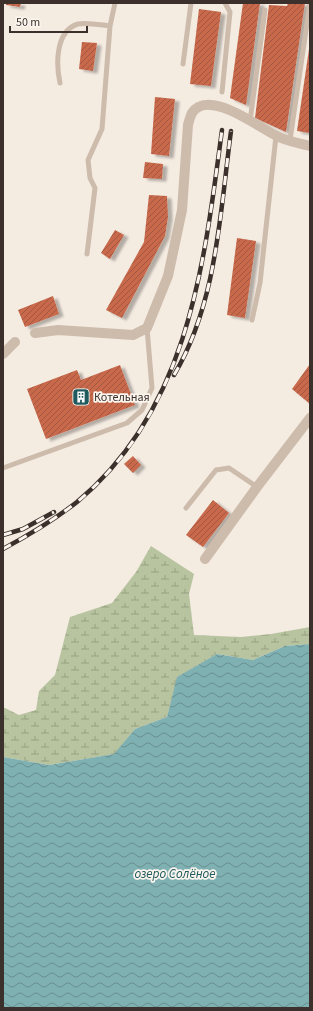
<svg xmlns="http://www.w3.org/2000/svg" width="313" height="1011" font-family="'Source Sans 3',sans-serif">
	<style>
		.wetland { fill: url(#wetland-marsh) }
		.water { fill: url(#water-waves) }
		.building { fill: url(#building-hatch); filter: url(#shadow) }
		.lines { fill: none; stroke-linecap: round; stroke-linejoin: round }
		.service { stroke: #cdbbac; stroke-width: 5 }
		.minor { stroke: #cdbbac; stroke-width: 10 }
		.rail-casing { stroke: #3b302b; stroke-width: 4.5 }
		.rail { stroke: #fbf5ee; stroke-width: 3; stroke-dasharray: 9; stroke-linecap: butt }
		.labels { text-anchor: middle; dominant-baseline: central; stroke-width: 3.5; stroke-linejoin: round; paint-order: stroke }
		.poi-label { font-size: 12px; fill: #3b302b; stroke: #fbf5ee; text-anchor: start }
		.water-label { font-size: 13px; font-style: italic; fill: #1f5a5e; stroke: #fbf5ee }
	</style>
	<defs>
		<pattern id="wetland-marsh" width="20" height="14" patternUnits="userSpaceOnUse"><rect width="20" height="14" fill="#b8c4a0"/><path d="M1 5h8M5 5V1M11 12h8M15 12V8" fill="none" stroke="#97a083"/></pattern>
		<pattern id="water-waves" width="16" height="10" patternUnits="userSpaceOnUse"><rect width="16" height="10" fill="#7fb0b2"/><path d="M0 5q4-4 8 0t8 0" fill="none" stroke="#699091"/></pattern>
		<pattern id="building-hatch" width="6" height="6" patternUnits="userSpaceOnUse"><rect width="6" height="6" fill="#c8694b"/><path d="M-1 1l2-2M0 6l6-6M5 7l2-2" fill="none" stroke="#a4573f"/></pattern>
		<filter id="shadow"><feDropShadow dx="4.5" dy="2.5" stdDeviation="1" flood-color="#0004"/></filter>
	</defs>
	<rect width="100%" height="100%" fill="#f4ebe1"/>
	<!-- wetland -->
	<path class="wetland" d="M 151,546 L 194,574 L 189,594 L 194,635 L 241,637 L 271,634 L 310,627 L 310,644 L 285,646 L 253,660 L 217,654 L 178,677 L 167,717 L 135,729 L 115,754 L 49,765 L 3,757 L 3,707 L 19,715 L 36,710 L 39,691 L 55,675 L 70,617 L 112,603 L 136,572 Z"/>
	<!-- water -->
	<path class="water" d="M 310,644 L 310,1008 L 3,1008 L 3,757 L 49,765 L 114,754 L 135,729 L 167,717 L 177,677 L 217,654 L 253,660 L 285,646 Z"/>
	<!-- building -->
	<path class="building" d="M 6,3 L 21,3 L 20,7 L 6,5 Z
		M 243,3 L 260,3 L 246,105 L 230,98 Z
		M 288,3 L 305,3 L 286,132 L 255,118 L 269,5 L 287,6 Z
		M 199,9 L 221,12 L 211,86 L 190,84 Z
		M 82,42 L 97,43 L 93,71 L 79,69 Z
		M 309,49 L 310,49 L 310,133 L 297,131 Z
		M 155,97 L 175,99 L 169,156 L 151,154 Z
		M 145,162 L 163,164 L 162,179 L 143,178 Z
		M 149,195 L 167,196 L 168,217 L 165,236 L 122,318 L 106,310 L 144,242 Z
		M 115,230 L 124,235 L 110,259 L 101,253 Z
		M 237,238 L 256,241 L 245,318 L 227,315 Z
		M 53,296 L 59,314 L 25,327 L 18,310 Z
		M 310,364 L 310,404 L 292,389 Z
		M 120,365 L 135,405 L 46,439 L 27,389 L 77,370 L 81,380 Z
		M 133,456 L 141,465 L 133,473 L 124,464 Z
		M 213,500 L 229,513 L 203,547 L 186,535 Z"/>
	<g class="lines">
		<!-- service -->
		<path class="service" d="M 183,64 L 191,3
			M 60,83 C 56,65 55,31 78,24 C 87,22 101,25 110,26
			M 222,92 L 230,12 L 225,3
			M 250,121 L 265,10
			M 290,140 L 310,3
			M 87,254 L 95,188 L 90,178 L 88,160 L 102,129 L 110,26 L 115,3
			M 252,320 L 260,283 L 276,136
			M 3,468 L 127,423 L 142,410 L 152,388 L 147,328
			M 186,508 L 216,470 L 229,468 L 257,487"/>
		<!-- minor -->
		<path class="minor" d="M 35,333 L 58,330 L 133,335 L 147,328 L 168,276 L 182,210 L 188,125 C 189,121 190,117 192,113 C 208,88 258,127 275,135 C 285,141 299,143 310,146
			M 3,354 L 15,342
			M 205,559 L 257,487 L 310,418"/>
		<defs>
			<path id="rail" d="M 174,375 C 217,303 220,213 231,131
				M 3,535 L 23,529 L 54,512
				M 3,549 C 29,535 54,520 77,502 C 189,409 204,264 222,130"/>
		</defs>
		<!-- rail casing -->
		<use href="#rail" class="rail-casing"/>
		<!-- rail -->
		<use href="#rail" class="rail"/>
	</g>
	<!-- icons -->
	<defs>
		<symbol id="building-square" viewBox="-11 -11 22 22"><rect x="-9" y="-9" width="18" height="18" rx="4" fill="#1f5a5e" stroke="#fbf5ee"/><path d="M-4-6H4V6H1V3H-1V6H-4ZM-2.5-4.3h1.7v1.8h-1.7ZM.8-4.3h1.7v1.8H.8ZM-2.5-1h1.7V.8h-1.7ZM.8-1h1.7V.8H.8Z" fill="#fff"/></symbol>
	</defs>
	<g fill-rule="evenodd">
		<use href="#building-square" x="71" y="387" width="20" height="20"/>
	</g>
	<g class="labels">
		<!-- poi labels -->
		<g class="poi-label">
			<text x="94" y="397">Котельная</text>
		</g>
		<!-- water labels -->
		<g class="water-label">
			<text x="175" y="874">озеро Солёное</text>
		</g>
	</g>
	<!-- border -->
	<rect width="313" height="1011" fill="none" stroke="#3b302b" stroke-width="8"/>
	<!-- scale -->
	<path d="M10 26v6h77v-6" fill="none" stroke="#3b302b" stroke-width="2"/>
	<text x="16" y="26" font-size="12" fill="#3b302b" stroke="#fbf5ee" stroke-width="3" paint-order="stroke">50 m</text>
</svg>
